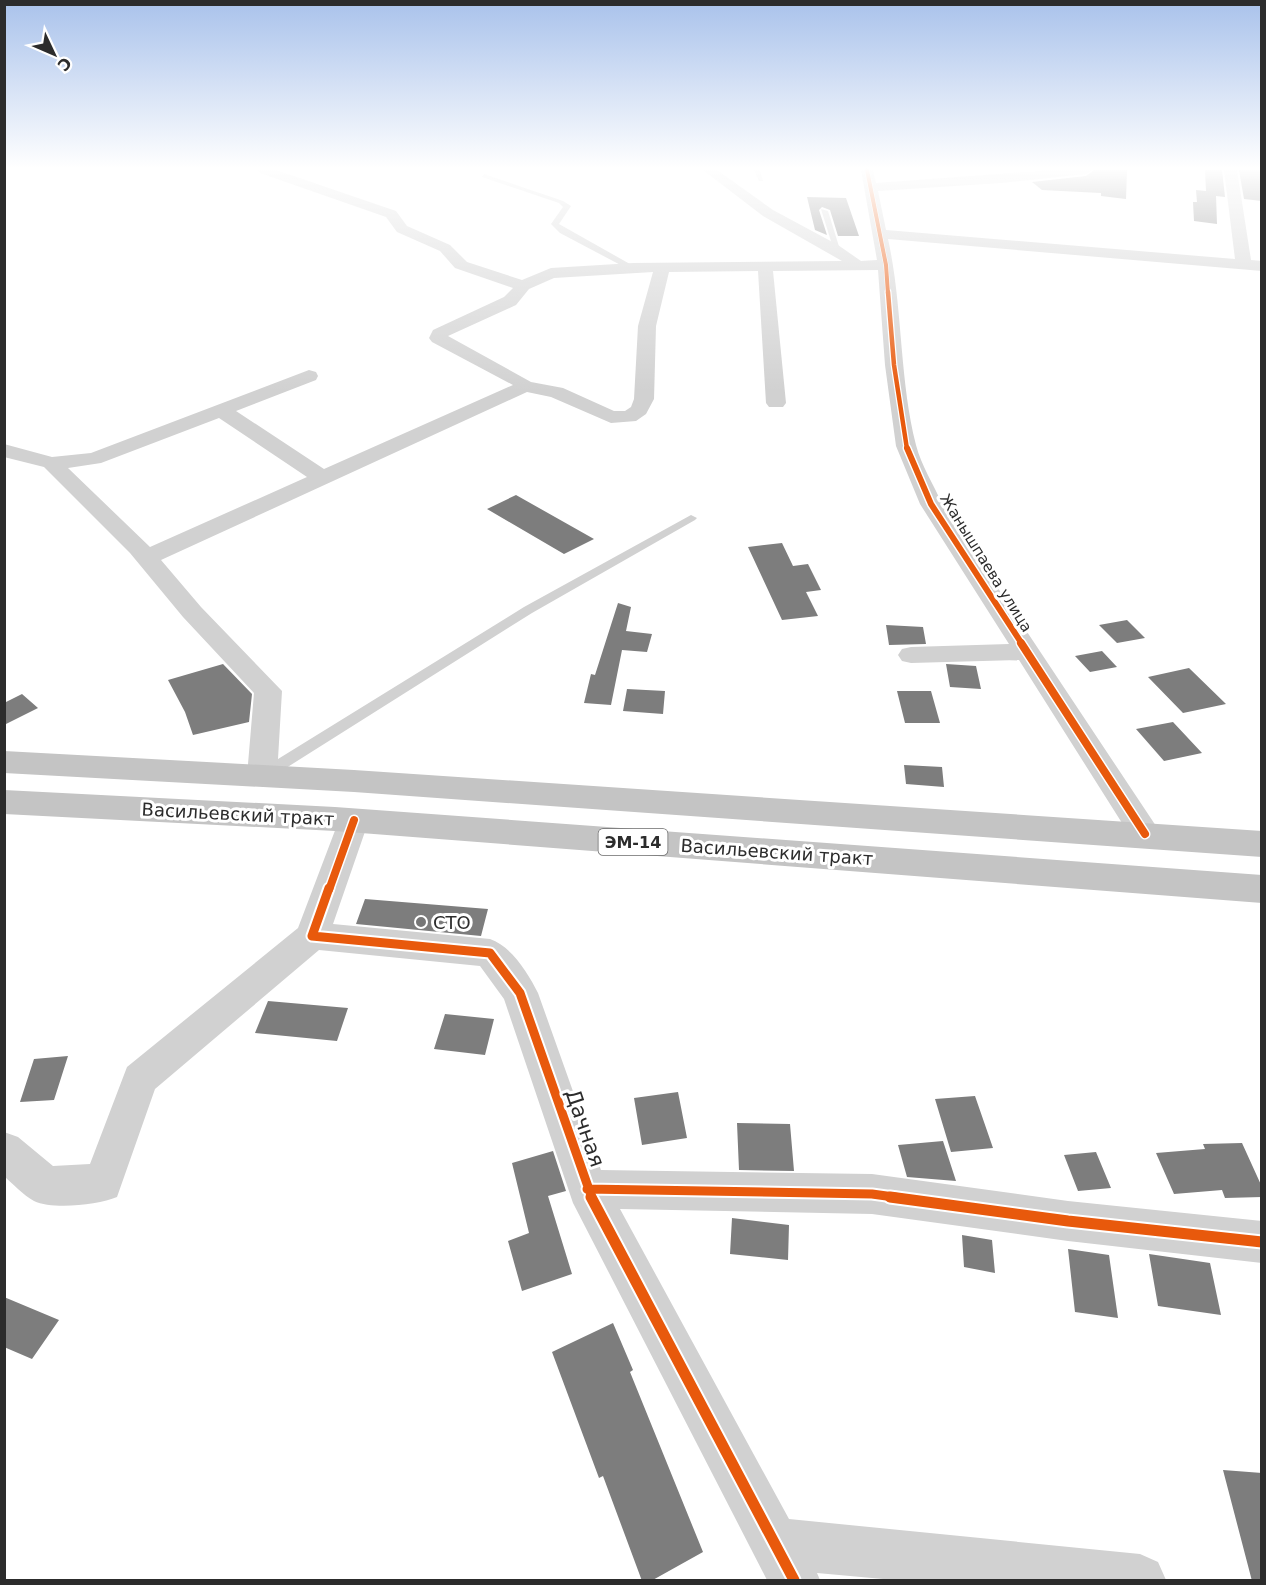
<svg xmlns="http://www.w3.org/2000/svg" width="1266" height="1585" font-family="'DejaVu Sans',sans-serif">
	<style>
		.building { fill: #7d7d7d }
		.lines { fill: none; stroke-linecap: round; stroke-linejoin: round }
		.service { fill: #d1d1d1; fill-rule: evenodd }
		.minor { fill: #d1d1d1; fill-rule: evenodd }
		.primary { fill: #c4c4c4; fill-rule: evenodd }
		.cycleway-far5-casing { stroke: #fff; stroke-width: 5 }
		.cycleway-far4-casing { stroke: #fff; stroke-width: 7 }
		.cycleway-far3-casing { stroke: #fff; stroke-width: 9 }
		.cycleway-far2-casing { stroke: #fff; stroke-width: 11 }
		.cycleway-far1-casing { stroke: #fff; stroke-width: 13 }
		.cycleway-casing { stroke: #fff; stroke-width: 15 }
		.cycleway-far5 { stroke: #e8590c; stroke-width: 4 }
		.cycleway-far4 { stroke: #e8590c; stroke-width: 4.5 }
		.cycleway-far3 { stroke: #e8590c; stroke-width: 6 }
		.cycleway-far2 { stroke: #e8590c; stroke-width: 8 }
		.cycleway-far1 { stroke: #e8590c; stroke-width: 9 }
		.cycleway { stroke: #e8590c; stroke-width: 11 }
		.poi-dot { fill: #767676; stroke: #fff; stroke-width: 2 }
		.labels { text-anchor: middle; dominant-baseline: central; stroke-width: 6; stroke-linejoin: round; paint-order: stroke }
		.far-street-label { font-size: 15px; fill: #2c2c2c; stroke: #fff }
		.shield { fill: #fff; stroke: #6b6b6b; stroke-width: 1.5 }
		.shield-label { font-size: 16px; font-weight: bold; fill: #2c2c2c }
		.street-label { font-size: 18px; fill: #2c2c2c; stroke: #fff }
		.poi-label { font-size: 18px; fill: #2c2c2c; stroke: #fff; text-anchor: start }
		.near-street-label { font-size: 21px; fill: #2c2c2c; stroke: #fff }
	</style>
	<rect width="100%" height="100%" fill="#fff"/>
	<!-- building -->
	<path class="building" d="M 1094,170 L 1127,170 L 1126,199 L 1101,196 L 1101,193 L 1042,190 L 1032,182 L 1086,176 Z
		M 1205,170 L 1222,170 L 1225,197 L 1216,196 L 1217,224 L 1194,221 L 1193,202 L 1197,202 L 1196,190 L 1206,191 Z
		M 1239,170 L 1262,170 L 1262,201 L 1244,199 Z
		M 807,197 L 846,198 L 859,236 L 838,236 L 830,210 L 822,207 L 819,210 L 827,235 L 815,230 Z
		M 516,495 L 594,539 L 564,554 L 487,509 Z
		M 782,543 L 793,566 L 808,564 L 821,590 L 806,592 L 818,616 L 782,620 L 748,547 Z
		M 618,603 L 631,607 L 626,631 L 652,634 L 647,652 L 622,650 L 611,705 L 584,703 L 591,674 L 595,675 Z
		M 1127,620 L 1145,638 L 1117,643 L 1099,625 Z
		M 886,625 L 923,627 L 926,644 L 889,645 Z
		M 1102,651 L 1117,667 L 1090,672 L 1075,656 Z
		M 223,664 L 252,694 L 249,722 L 193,735 L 185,712 L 168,680 Z
		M 946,664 L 976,666 L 981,689 L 950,687 Z
		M 1189,668 L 1226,704 L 1183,713 L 1148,677 Z
		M 627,689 L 665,691 L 663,714 L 623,711 Z
		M 897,691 L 931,691 L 940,723 L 905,723 Z
		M 22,694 L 38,708 L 4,725 L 4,703 Z
		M 1173,722 L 1202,753 L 1164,761 L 1136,729 Z
		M 904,765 L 942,767 L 944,787 L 906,784 Z
		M 365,899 L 488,909 L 481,936 L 356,924 Z
		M 268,1001 L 348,1008 L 337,1041 L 255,1033 Z
		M 445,1014 L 494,1019 L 485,1055 L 434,1049 Z
		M 68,1056 L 54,1100 L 20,1102 L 34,1059 Z
		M 678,1092 L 687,1138 L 642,1145 L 634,1098 Z
		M 975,1096 L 993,1148 L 951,1152 L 935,1099 Z
		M 737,1123 L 790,1124 L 794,1171 L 739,1170 Z
		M 943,1141 L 956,1181 L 907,1177 L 898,1145 Z
		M 1242,1143 L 1262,1187 L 1262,1197 L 1225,1198 L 1222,1190 L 1174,1194 L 1156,1153 L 1205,1149 L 1203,1144 Z
		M 553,1151 L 566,1191 L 548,1196 L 572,1274 L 522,1291 L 508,1241 L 529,1233 L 512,1163 Z
		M 1096,1152 L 1111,1188 L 1078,1191 L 1064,1155 Z
		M 732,1218 L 789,1225 L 788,1260 L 730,1254 Z
		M 962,1235 L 992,1240 L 995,1273 L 964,1267 Z
		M 1068,1249 L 1109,1255 L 1118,1318 L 1075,1312 Z
		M 1149,1254 L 1210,1263 L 1221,1315 L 1158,1306 Z
		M 4,1297 L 59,1320 L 32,1359 L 4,1347 Z
		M 613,1323 L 633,1370 L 630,1372 L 703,1552 L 651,1581 L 642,1581 L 603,1476 L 599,1478 L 552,1352 Z
		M 1223,1470 L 1262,1473 L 1262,1581 L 1252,1581 Z"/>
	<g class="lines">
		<!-- service -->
		<path class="service" d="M 754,170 L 760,170 L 763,181 L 759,181 Z
			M 484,174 L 563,201 L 571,206 L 559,224 L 637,268 L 630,270 L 560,233 L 551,224 L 563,207 L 559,203 L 482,177 Z
			M 821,209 L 828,211 L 841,253 L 834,251 Z
			M 691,515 L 697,518 L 695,520 L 532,613 L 267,780 L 257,780 L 255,776 L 257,772 L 524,607 Z"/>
		<!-- minor -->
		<path class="minor" d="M 258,170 L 276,170 L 396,211 L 407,226 L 450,245 L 467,262 L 522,280 L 551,268 L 633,263 L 842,261 L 763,216 L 703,170 L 717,170 L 773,210 L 838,245 L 861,261 L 877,260 L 861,170 L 873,170 L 876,183 L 1053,170 L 1092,170 L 1086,174 L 1001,183 L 878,191 L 886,230 L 1235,259 L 1224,170 L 1237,170 L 1251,260 L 1262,261 L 1262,271 L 888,239 C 903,307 899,378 916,445 C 921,465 934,485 942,504 L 1156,826 L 1161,834 L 1156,842 L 1145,845 L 1134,842 L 1019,660 L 911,663 L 902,661 L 898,655 L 902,649 L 911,647 L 1009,644 L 920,504 L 896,446 L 885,365 L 878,270 L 773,271 L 786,403 L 783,407 L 769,407 L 766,403 L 758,271 L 669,272 L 656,326 L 654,399 L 646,414 L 636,421 L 611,423 L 551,397 L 527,392 L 161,560 L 201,607 L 282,691 L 277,776 L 272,783 L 262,786 L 252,783 L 247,776 L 254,693 L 183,617 L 130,553 L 44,467 L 4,457 L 4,444 L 52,457 L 91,453 L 309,370 L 316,372 L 318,376 L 316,380 L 236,411 L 324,469 L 513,385 L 432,342 L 429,338 L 433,330 L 504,297 L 513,288 L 455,268 L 440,251 L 397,232 L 386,217 L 260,173 ZM 653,272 L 638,326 L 634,399 L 631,407 L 625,411 L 614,411 L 563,388 L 531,382 L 448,336 L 516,305 L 529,289 L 554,278 ZM 219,418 L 307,477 L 150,547 L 68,468 L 101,463 Z
			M 354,809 L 365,812 L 369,820 L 333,924 L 490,939 C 511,946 528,973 538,993 L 601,1170 L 872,1174 L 1068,1201 L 1262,1221 L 1262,1263 L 1068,1241 L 872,1214 L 620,1209 L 789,1519 L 1140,1554 L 1158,1562 L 1166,1580 L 894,1580 L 817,1573 L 820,1580 L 767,1580 L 573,1203 L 504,999 L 480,966 L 319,950 L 155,1089 L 117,1197 C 98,1205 53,1210 34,1201 C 23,1195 13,1184 4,1176 L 4,1132 L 18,1137 L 53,1166 L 90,1164 L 127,1067 L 298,928 L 339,820 L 343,812 Z"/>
		<!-- primary -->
		<path class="primary" d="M 4,751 L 354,770 L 1262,831 L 1262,857 L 354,792 L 4,773 Z
			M 4,790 L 335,807 L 1262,875 L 1262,903 L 335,831 L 4,814 Z"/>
		<defs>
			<path id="cycleway-far5" d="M 867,170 L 886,265 L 888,294"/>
			<path id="cycleway-far4" d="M 888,292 L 894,365 L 907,449"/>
			<path id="cycleway-far3" d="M 907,448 L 931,504 L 1022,644"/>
			<path id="cycleway-far2" d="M 1021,643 L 1145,834
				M 329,890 L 354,820"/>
			<path id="cycleway-far1" d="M 329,888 L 312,936 L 490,953 L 520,993 L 592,1198
				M 587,1189 L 872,1194 L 901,1198"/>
			<path id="cycleway" d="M 591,1197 L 794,1580
				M 890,1197 L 1068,1221 L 1262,1242"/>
		</defs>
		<!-- cycleway-far5 casing -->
		<use href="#cycleway-far5" class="cycleway-far5-casing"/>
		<!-- cycleway-far4 casing -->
		<use href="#cycleway-far4" class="cycleway-far4-casing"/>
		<!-- cycleway-far3 casing -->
		<use href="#cycleway-far3" class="cycleway-far3-casing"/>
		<!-- cycleway-far2 casing -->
		<use href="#cycleway-far2" class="cycleway-far2-casing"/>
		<!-- cycleway-far1 casing -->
		<use href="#cycleway-far1" class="cycleway-far1-casing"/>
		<!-- cycleway casing -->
		<use href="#cycleway" class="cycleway-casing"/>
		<!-- cycleway-far5 -->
		<use href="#cycleway-far5" class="cycleway-far5"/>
		<!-- cycleway-far4 -->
		<use href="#cycleway-far4" class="cycleway-far4"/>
		<!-- cycleway-far3 -->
		<use href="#cycleway-far3" class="cycleway-far3"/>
		<!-- cycleway-far2 -->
		<use href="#cycleway-far2" class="cycleway-far2"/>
		<!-- cycleway-far1 -->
		<use href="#cycleway-far1" class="cycleway-far1"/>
		<!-- cycleway -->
		<use href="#cycleway" class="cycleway"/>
	</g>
	<!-- sky -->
	<linearGradient id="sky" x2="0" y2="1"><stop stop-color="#a9c2eb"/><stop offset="0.43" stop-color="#fff"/><stop offset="1" stop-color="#fff" stop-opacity="0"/></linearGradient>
	<rect width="1266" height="391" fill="url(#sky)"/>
	<!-- markers -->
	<circle class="poi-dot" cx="421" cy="922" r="6"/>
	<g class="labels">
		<!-- far-street labels -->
		<g class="far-street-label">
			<text transform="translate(986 563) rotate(58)">Жанышпаева улица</text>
		</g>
		<!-- shield labels -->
		<rect class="shield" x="598.5" y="829" width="69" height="26" rx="4.5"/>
		<g class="shield-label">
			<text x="633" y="842">ЭМ-14</text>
		</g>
		<!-- street labels -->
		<g class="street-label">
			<text transform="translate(238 814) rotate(3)">Васильевский тракт</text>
			<text transform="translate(777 852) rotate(4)">Васильевский тракт</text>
		</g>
		<!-- poi labels -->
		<g class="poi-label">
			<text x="433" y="922">СТО</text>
		</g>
		<!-- near-street labels -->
		<g class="near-street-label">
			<text transform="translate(585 1128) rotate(71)">Дачная</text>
		</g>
	</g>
	<!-- border -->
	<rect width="1266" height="1585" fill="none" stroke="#2c2c2c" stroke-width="12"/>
	<!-- north arrow -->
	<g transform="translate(54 54) rotate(134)" stroke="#ffffff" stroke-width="4.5" paint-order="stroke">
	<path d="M0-4.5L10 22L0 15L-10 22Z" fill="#2c2c2c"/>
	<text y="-9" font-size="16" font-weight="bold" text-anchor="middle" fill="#2c2c2c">С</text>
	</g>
</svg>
